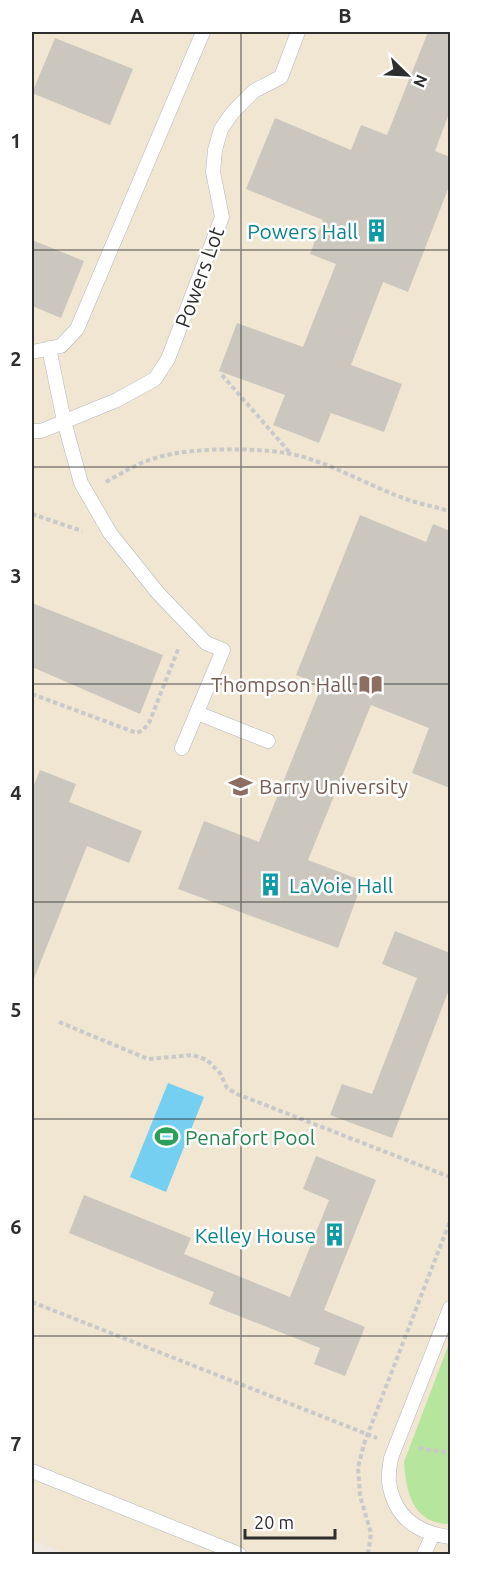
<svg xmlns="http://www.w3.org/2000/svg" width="482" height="1586" font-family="Ubuntu,sans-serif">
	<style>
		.education { fill: #f0e6d1 }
		.green { fill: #b6e59e }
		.water { fill: #75cff0 }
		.building { fill: #cbc7bf }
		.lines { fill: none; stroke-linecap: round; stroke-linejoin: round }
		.lane-casing { stroke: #b4b7c1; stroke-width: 15 }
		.path { stroke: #c9c9c9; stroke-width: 4; stroke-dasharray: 4.5 3; stroke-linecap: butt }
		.lane { stroke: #fff; stroke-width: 14 }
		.grid { fill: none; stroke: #2e2e2e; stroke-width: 1.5; stroke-opacity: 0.55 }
		.labels { text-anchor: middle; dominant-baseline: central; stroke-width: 5; stroke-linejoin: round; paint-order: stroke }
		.culture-label { font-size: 21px; fill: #0d838f; stroke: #fff; text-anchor: end }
		.street-label { font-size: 21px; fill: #2e2e2e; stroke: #fff }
		.education-label { font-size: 21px; fill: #785e54; stroke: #fff; text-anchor: end }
		.leisure-label { font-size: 21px; fill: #27864d; stroke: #fff; text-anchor: start }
		.neatline { fill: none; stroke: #2e2e2e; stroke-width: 2 }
		.grid-label { font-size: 20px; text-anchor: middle; font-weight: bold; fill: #2e2e2e }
	</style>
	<rect width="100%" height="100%" fill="#efe9e1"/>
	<!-- education -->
	<path class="education" d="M 32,32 L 450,32 L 450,1554 L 69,1554 L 32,1540 Z"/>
	<!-- green -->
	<path class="green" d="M 450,1341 L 450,1524 C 413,1524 406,1493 404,1462 Z"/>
	<!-- water -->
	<path class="water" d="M 168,1083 L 204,1097 L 166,1192 L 130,1177 Z"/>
	<!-- building -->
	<path class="building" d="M 428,32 L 450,32 L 450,111 L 435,151 L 450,157 L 450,184 L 408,292 L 383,282 L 351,365 L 402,384 L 384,432 L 331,413 L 319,443 L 273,425 L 285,395 L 219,371 L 237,323 L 303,347 L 336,264 L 310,254 L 323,220 L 246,189 L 275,118 L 351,150 L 361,125 L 387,135 Z
		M 55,38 L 133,69 L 110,125 L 32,93 Z
		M 32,240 L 84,261 L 61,318 L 32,306 Z
		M 360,515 L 426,542 L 433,524 L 450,531 L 450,788 L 412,773 L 429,728 L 371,705 L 308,860 L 363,881 L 338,948 L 178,889 L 204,821 L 259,842 L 322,685 L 296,675 Z
		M 32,603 L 163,655 L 140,714 L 32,667 Z
		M 40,770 L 76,784 L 69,802 L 142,831 L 129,863 L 87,846 L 33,981 L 32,790 Z
		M 395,931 L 450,953 L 450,987 L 392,1138 L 330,1115 L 342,1084 L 372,1094 L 417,978 L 382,964 Z
		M 316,1156 L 376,1180 L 324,1310 L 365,1327 L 345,1376 L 314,1364 L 320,1348 L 209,1304 L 214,1292 L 69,1233 L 84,1195 L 191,1238 L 184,1254 L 290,1297 L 329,1200 L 303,1189 Z"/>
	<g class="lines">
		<defs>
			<path id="lane" d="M 49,348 L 64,421 L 81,483 L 110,533 L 158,593 L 206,643 L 223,650 L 182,748
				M 32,352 L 61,346 L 77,329 L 203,32
				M 32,431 L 41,431 L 117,400 L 155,379 L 168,359 L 222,217 L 213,172 L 215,150 L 221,129 L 233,112 L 254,91 L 281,77 L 298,32
				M 197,713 L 268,741
				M 450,1308 L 391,1458 C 390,1465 388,1474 389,1482 C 394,1517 417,1533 450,1537
				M 32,1471 L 239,1554
				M 424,1554 L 433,1534"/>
		</defs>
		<!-- lane casing -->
		<use href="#lane" class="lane-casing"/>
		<!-- path -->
		<path class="path" d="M 222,375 L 291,454
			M 106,482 C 123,472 140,462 159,457 C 191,447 268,447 300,456 C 340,467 376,490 415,502 C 427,506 439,507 450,512
			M 32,514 L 82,531
			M 32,694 L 137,733 L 143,730 L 149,723 L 179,647
			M 59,1022 L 148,1059 L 193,1055 L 207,1060 L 220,1073 L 227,1088 L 237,1094 L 450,1177
			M 32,1302 L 377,1438
			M 419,1448 L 450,1453
			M 368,1554 L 371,1533 L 360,1496 L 358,1467 L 365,1441 L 450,1221"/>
		<!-- lane -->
		<use href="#lane" class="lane"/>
	</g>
	<!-- grid -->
	<path class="grid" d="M 241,32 L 241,1554M 32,250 L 450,250M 32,467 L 450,467M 32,684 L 450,684M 32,902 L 450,902M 32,1119 L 450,1119M 32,1336 L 450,1336"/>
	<!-- icons -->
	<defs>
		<symbol id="building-bare" viewBox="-9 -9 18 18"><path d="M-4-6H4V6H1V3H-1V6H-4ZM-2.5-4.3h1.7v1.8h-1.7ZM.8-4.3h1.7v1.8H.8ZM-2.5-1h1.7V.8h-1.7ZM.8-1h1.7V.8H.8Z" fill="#0f9aa8" stroke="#fff" stroke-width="2.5" paint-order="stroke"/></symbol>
		<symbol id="library-bare" viewBox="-9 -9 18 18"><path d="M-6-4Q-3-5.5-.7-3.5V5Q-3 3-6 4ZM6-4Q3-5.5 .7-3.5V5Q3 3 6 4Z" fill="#8d6e63" stroke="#fff" stroke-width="2.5" paint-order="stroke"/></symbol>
		<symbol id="university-bare" viewBox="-9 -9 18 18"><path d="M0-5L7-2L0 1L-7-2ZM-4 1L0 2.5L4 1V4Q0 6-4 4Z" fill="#8d6e63" stroke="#fff" stroke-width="2.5" paint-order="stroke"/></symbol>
		<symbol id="stadium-bare" viewBox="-9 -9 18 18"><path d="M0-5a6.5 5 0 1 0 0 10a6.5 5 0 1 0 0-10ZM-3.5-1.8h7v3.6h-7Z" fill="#2e9e5b" stroke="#fff" stroke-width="2.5" paint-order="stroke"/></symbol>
	</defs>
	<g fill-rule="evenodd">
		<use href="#building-bare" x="360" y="214" width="33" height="33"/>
		<use href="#library-bare" x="354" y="668" width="33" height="33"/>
		<use href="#university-bare" x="224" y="770" width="33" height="33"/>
		<use href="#building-bare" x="254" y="868" width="33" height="33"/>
		<use href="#stadium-bare" x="150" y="1120" width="33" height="33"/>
		<use href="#building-bare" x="318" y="1218" width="33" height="33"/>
	</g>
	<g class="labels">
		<!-- culture labels -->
		<g class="culture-label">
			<text x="358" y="231">Powers Hall</text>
			<text x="289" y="885" text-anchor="start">LaVoie Hall</text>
			<text x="316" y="1235">Kelley House</text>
		</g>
		<!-- street labels -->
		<g class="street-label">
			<text transform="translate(199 277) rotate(-70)">Powers Lot</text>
		</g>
		<!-- education labels -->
		<g class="education-label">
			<text x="352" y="684">Thompson Hall</text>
			<text x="259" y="786" text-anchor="start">Barry University</text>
		</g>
		<!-- leisure labels -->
		<g class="leisure-label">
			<text x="185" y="1137">Penafort Pool</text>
		</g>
	</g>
	<!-- border -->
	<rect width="482" height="1586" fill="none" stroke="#ffffff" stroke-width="66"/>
	<!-- north arrow -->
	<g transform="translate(407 75) rotate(114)" stroke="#ffffff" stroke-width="4.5" paint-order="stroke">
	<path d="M0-4.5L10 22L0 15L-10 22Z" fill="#2e2e2e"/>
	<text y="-9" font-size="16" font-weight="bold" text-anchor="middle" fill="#2e2e2e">N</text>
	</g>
	<!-- scale -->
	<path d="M245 1529v9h90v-9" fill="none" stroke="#2e2e2e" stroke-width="3"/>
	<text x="254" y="1529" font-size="18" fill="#2e2e2e" stroke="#ffffff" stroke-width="4.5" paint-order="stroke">20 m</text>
	<rect x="33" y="33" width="416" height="1520" class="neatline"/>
	<g class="grid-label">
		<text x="137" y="23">A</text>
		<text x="345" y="23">B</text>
		<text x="16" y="148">1</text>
		<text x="16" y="366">2</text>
		<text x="16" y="583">3</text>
		<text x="16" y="800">4</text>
		<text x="16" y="1017">5</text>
		<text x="16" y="1234">6</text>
		<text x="16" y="1451">7</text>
	</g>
</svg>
